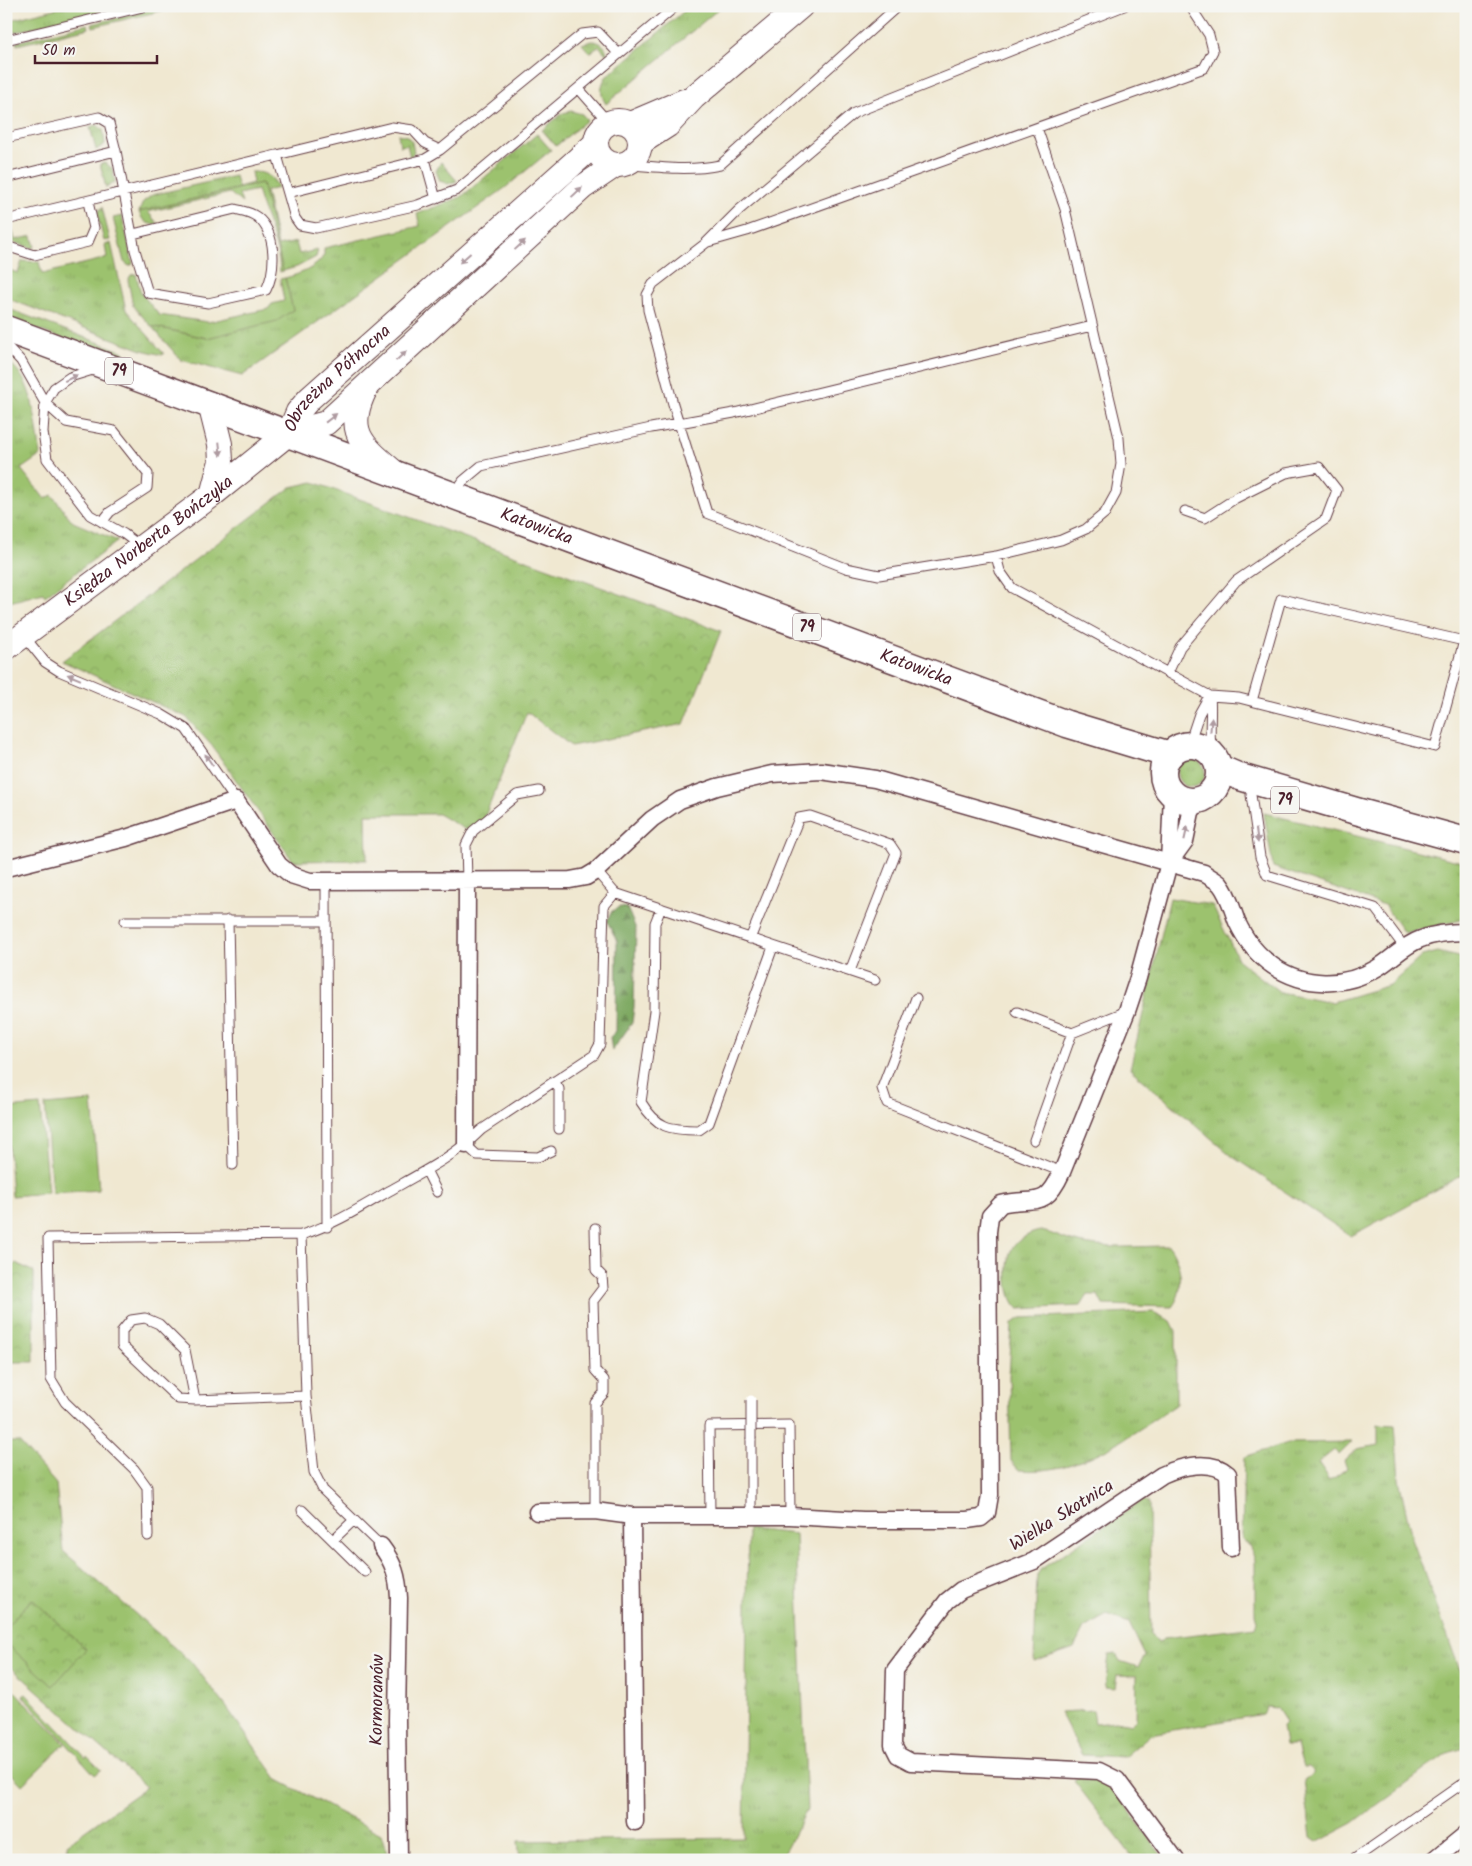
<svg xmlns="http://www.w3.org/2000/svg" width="1472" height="1866" font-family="Kalam,sans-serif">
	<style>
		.grass { fill: url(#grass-tufts); stroke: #73704c }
		.forest { fill: url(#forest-firs); stroke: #646446 }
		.park { fill: url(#park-crowns); stroke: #73704c }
		.garden { fill: #9cc26e; stroke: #73704c }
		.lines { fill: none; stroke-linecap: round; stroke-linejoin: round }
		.lane-casing { stroke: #633d44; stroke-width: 11 }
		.street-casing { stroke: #633d44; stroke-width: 19 }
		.secondary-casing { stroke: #633d44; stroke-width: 26 }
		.primary-casing { stroke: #633d44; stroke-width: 29 }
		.lane { stroke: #fff; stroke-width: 9 }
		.street { stroke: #fff; stroke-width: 16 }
		.secondary { stroke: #fff; stroke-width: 24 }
		.primary { stroke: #fff; stroke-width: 26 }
		.lane-bridge-casing { stroke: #633d44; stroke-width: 11; stroke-linecap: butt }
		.lane-bridge { stroke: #fff; stroke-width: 9 }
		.oneway { fill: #ae9aa0 }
		.labels { text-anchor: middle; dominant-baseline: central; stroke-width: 5; stroke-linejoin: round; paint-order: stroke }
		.shield { fill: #f6f6f2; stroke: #7e6067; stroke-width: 1 }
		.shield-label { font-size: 16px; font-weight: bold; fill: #4a1f2b }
		.street-label { font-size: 18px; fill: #4a1f2b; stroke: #f6f6f2 }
	</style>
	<defs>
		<pattern id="grass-tufts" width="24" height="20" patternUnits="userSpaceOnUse" patternTransform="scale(1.25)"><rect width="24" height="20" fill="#9cc26e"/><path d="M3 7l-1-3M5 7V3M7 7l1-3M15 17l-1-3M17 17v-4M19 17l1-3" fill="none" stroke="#88a65f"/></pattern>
		<pattern id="forest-firs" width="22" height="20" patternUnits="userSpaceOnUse" patternTransform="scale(1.25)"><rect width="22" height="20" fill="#7da861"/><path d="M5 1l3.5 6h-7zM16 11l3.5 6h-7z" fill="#688850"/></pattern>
		<pattern id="park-crowns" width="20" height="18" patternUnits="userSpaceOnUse" patternTransform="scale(1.25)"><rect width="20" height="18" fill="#9cc26e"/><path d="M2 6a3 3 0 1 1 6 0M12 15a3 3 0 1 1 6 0" fill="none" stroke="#88a65f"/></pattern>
	</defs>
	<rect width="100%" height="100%" fill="#f6f6f2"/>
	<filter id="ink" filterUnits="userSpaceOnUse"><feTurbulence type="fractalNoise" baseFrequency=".02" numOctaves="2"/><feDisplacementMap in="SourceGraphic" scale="10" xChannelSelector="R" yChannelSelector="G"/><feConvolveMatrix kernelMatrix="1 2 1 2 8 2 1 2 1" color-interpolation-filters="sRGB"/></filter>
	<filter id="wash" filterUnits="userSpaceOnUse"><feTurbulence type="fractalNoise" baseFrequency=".0096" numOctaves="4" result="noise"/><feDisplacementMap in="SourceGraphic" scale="20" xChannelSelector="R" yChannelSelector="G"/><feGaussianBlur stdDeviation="1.12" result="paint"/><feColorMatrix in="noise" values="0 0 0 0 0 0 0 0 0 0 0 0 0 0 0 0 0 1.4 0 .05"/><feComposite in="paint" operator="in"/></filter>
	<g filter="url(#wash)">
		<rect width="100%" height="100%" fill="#f0e8d1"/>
		<!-- grass -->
		<path class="grass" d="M 67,6 L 125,6 L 6,34 L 6,21 Z
			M 165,6 L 173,8 L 93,27 L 92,24 Z
			M 690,6 L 722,6 L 606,104 C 600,95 600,86 606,77 Z
			M 88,24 L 89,28 L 17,45 L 16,42 Z
			M 591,41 C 600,41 607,46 607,55 L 599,46 L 590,53 L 582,44 Z
			M 571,111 L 582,114 L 587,120 L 556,146 L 542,130 L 563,113 Z
			M 97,125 L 103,130 L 105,144 L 96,150 L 90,127 Z
			M 398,134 L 407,136 L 412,142 L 414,152 L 410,157 L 407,145 L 400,146 Z
			M 537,134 L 551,150 L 505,188 L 242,376 L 181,360 L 151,326 L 207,338 L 293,310 L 285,278 C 300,274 317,268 324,255 L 324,248 L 420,226 L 417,214 L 461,197 Z
			M 441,162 L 457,181 L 448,184 L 440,181 L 436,171 Z
			M 105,163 L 112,168 L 115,182 L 106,188 L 100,164 Z
			M 251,172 C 263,171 274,176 278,188 L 266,191 L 278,246 L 296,242 L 299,254 L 318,250 L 316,257 L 297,267 L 283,271 L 261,183 L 139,212 L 143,202 L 152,195 L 235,176 L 238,187 L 253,183 Z
			M 102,207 L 110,240 L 104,241 L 97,213 Z
			M 12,228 L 15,240 L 32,236 L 35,247 L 32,248 L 6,240 L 6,230 Z
			M 111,243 L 126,310 L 164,354 L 162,355 L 142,350 L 6,298 L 6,269 L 18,273 L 22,261 L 39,262 L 42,274 L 107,258 L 105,245 Z
			M 6,308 L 124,352 L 123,354 L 58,337 L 6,318 Z
			M 6,361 C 34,375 36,427 41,455 L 21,469 L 45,499 L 52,495 L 73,522 L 118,541 L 45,596 L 43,593 L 6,603 Z
			M1177 773a14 14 0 1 1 28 0a14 14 0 1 1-28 0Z
			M 1264,813 L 1466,863 L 1466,919 L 1404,933 L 1384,905 L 1273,867 Z
			M 1170,898 L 1212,905 L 1239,961 L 1280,992 L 1332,1002 L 1390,985 L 1422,956 L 1438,952 L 1466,959 L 1466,1173 L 1351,1236 L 1233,1157 L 1130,1069 Z
			M 1041,1231 C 1053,1233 1063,1239 1075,1242 C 1104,1250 1139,1246 1169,1246 C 1181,1262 1186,1290 1172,1307 L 1103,1305 L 1098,1295 L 1088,1295 L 1081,1306 L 1019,1309 C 1006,1299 1006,1269 1010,1253 C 1014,1241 1030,1232 1041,1231 Z
			M 1153,1312 L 1171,1321 L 1176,1331 L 1176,1405 C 1128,1436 1079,1476 1019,1470 L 1011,1461 L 1009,1377 L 1012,1324 L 1021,1318 Z
			M 1378,1424 L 1395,1425 L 1399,1479 L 1412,1539 L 1466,1687 L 1466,1748 L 1447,1753 L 1353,1823 L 1317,1842 L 1311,1838 L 1304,1780 L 1314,1773 L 1308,1767 L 1303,1767 L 1297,1745 L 1285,1745 L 1282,1726 L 1286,1722 L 1277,1708 L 1267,1707 L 1263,1714 L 1151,1734 L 1124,1757 L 1082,1755 L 1060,1712 L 1093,1710 L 1095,1723 L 1116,1721 L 1131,1724 L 1136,1720 L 1137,1676 L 1117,1675 L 1115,1688 L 1105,1687 L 1109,1655 L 1116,1654 L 1120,1661 L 1138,1667 L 1145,1656 L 1129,1623 L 1107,1615 L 1084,1628 L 1074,1648 L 1034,1662 L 1037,1575 L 1041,1569 L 1143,1500 L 1149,1503 L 1151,1636 L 1159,1642 L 1164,1638 L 1255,1627 L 1257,1621 L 1255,1614 L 1255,1560 L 1251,1547 L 1242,1539 L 1244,1457 L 1288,1443 L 1352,1442 L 1339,1455 L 1334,1450 L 1318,1463 L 1330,1481 L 1347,1468 L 1344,1461 L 1357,1449 L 1378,1445 Z
			M 6,1442 L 19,1442 L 56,1484 L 63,1551 L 192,1663 L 225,1705 L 278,1780 L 381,1834 L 389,1860 L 69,1860 L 67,1844 L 146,1787 L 6,1663 Z
			M 748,1529 L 796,1534 L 807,1810 L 780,1860 L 520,1860 L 518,1841 L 744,1838 Z
			M 1082,1776 L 1095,1779 L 1111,1786 L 1166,1860 L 1135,1860 L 1074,1781 Z"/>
		<!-- forest -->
		<path class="forest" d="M 620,907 L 627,908 L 636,929 L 634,1007 L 632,1023 L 612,1051 L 610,1037 L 616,1031 L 617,941 L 607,921 L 612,911 Z"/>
		<!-- park -->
		<path class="park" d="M 313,482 L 721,631 L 684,724 L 571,746 L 527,712 L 477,836 L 438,814 L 366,814 L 367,860 L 293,861 L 212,746 L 186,717 L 62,661 L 291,487 Z
			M 16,1263 L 34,1272 L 34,1362 L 6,1362 L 6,1271 Z
			M 32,1599 L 86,1649 L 53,1686 L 6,1643 L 6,1627 Z"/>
		<!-- garden -->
		<path class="garden" d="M 262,183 L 283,271 L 280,272 C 279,243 264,217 257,190 L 239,194 L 242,203 L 230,193 L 148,212 L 158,224 C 148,226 142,221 139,212 Z
			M 122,216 L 133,264 L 129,266 L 124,262 L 113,218 Z
			M 136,274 L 141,293 L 159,315 L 208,322 L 268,309 L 272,304 L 284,301 L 280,279 L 285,278 L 293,310 L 277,321 L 207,338 L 151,326 L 133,306 L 128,280 L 131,275 Z
			M 92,1101 L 99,1190 L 52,1193 L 45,1105 Z
			M 40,1105 L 48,1193 L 12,1196 L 6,1108 Z
			M 6,1682 L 65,1744 L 22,1785 L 6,1768 Z
			M 26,1694 L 86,1758 L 87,1756 L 101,1770 L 95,1775 L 23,1696 Z"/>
	</g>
	<g filter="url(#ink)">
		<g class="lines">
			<defs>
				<path id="lane" d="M 6,40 L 147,6
					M 579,89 L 609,123
					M 1037,128 L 1065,209 L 1119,438 L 1121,464 L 1116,493 L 1105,513 L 1086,529 L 1061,540 L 996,556 L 879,575 L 846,568 L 707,513 L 673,404 L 648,310 L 647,295 L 653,284 L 706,243 L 739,210 L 854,113 L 1124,6
					M 6,138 L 99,117 L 109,123 L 116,151
					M 277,155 L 392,127 L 413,130 L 425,143 L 440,150 L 582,34 L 598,32 L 618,53
					M 425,159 L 436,199
					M 633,160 L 634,165 C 663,168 692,171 720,165 L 898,6
					M 6,178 L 116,151 L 135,250 L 148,293 L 208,303 L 266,290 C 276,270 277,233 257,217 C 251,212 243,211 235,209 L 133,234
					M 288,193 L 425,159 L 440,150
					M 6,220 L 277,155 L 295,218 L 300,225 L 316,228 L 418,205 L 457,190 L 676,6
					M 708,242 L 747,231 L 1204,68 L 1213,51 L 1209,35 L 1190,6
					M 6,246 L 34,255 L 88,242 L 94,228 L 88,202
					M 6,345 L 21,361 L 45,403 L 66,422 L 114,431 L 148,474 L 147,488 L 110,512 L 102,522
					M 96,369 L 70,377 L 54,388 L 45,403 L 43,432 L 47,459 L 90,515 L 124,534 L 140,546
					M 455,493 L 463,481 L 481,466 L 651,428 L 734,413 L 1092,326
					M 996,556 L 1000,571 L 1012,588 L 1210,696 L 1239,698 L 1435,747 L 1464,641 L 1281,599 L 1252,701
					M 24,636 L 45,662 L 59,671 L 161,714 L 186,729 L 236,801
					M 1168,673 L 1180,647 L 1236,581 L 1326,519 L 1337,490 L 1319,467 L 1286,473 L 1236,498 L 1205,518 L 1185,511
					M 1210,696 C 1212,715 1208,735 1212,754
					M 1185,746 L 1191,738 L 1199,714 L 1209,696
					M 1251,795 L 1260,857 L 1267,875 L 1375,908 L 1405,948
					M 596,871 L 615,893 L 875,980
					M 467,880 L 466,845 L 473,831 L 517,795 L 539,791
					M 326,881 L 327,1227
					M 661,908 L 655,923 L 654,1011 L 641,1102 C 657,1128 669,1130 699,1130 L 709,1123 L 773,947
					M 228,920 L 233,1165
					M 125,921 L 326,921
					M 750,939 L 799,818 L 810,816 L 890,844 L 896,853 L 850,971
					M 916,998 L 882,1088 L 887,1103 L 1062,1172
					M 1017,1012 L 1072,1033 L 1127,1011
					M 554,1081 L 559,1089 L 559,1129
					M 1034,1140 L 1072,1033
					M 466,1145 L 477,1155 L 538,1157 L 551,1151
					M 426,1170 L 437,1192
					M 195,1400 L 185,1350 L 159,1324 L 145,1318 L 131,1320 L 122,1331 L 122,1346 L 178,1399 L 195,1400 L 306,1396
					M 751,1439 L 751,1516
					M 302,1510 L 365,1572
					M 595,1511 L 595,1403 L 604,1393 L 604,1380 L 595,1370 L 593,1301 L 603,1288 L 602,1276 L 596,1270 L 595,1228
					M 710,1516 L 709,1426 L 789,1425 L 790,1516
					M 148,1536 L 147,1487 L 134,1469 L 65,1402 L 51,1379 L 48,1238 L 301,1235
					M 333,1540 L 354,1520
					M 381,1546 L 323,1490 L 314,1472 L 306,1396 L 301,1235 C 333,1225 360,1208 389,1191 C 421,1173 455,1156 481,1130 L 594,1055 L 600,1044 L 604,906 L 615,893
					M 1353,1860 L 1466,1781"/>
				<path id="street" d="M 1169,863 L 1185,841 L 1191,812 L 1198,801
					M 6,868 L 126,838 L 236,801 L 279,865 L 291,875 L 310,881 L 570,880 L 586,877 L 596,871 L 652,819 L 680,800 L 717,787 L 772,774 L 821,771 L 875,779 L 1204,873 C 1209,877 1216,880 1220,884 C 1229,895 1232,909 1237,922 C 1245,939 1257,955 1273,966 C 1304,987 1344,988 1377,968 C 1392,959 1404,945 1421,939 C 1436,933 1450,932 1466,932
					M 466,1145 L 467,880
					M 537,1512 L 595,1511 L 632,1516 L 790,1516 L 863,1520 L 967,1520 L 981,1518 L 987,1513 L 990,1495 L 988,1232 L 990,1216 L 1001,1204 C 1036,1196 1044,1211 1062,1172 L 1127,1011 L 1138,978 L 1169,863 L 1172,794
					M 632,1516 L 635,1822
					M 381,1546 C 394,1563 398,1577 399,1598 L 397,1720 L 399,1858
					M 1176,1860 L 1117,1780 L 1099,1771 L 911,1762 L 898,1755 L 893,1745 L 895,1670 L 947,1601 L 961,1590 L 1034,1561 L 1162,1475 C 1181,1466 1211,1459 1228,1474 L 1231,1548
					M 1434,1860 L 1466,1834"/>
				<g id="secondary">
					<circle cx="618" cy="143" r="22"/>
					<path d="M 630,124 L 684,101"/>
					<path d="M 640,143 L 668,125 L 694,97 L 801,6"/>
					<path d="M 365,390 C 344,432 363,446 394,472"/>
					<path d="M 210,404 L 220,444 L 221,461 L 212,495"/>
					<path id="s1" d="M 289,433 L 298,412 L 309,399 L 595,144"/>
					<path id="s2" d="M 6,648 L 212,495 L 289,433 L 326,423 L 583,187 L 614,166"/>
				</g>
				<g id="primary">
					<path id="s3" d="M 6,329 L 1067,724 L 1170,755"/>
					<circle cx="1191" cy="773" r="28"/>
					<path d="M 1219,768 L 1240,777 L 1356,811 L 1466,841"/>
				</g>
			</defs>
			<!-- lane casing -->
			<use href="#lane" class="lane-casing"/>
			<!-- street casing -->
			<use href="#street" class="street-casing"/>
			<!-- secondary casing -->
			<use href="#secondary" class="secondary-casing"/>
			<!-- primary casing -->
			<use href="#primary" class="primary-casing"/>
			<!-- lane -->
			<use href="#lane" class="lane"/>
			<!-- street -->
			<use href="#street" class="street"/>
			<!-- secondary -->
			<use href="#secondary" class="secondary"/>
			<!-- primary -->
			<use href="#primary" class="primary"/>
			<defs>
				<path id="lane-bridge" d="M 751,1400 L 751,1439"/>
			</defs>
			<!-- lane-bridge casing -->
			<use href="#lane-bridge" class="lane-bridge-casing"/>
			<!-- lane-bridge -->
			<use href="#lane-bridge" class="lane-bridge"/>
		</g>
		<!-- one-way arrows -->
		<defs><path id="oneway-solid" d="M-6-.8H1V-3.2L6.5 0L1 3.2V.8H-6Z" transform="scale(1.25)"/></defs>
		<g class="oneway">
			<use href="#oneway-solid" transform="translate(577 192) rotate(-43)"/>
			<use href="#oneway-solid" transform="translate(520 245) rotate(-43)"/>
			<use href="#oneway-solid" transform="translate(465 258) rotate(138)"/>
			<use href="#oneway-solid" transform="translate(401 356) rotate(-43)"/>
			<use href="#oneway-solid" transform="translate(71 378) rotate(-25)"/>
			<use href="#oneway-solid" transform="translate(331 418) rotate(-38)"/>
			<use href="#oneway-solid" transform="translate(220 449) rotate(84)"/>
			<use href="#oneway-solid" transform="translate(74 677) rotate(-158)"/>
			<use href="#oneway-solid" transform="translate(1211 725) rotate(-85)"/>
			<use href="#oneway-solid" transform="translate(209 760) rotate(-124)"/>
			<use href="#oneway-solid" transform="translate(1186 833) rotate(-77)"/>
			<use href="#oneway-solid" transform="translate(1257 836) rotate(82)"/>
		</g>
	</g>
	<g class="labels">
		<!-- shield labels -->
		<g class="shield">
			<rect x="105" y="357.5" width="28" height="27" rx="4"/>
			<rect x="793" y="613.5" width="28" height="27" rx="4"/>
			<rect x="1271" y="786.5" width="28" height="27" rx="4"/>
		</g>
		<g class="shield-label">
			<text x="119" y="371">79</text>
			<text x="807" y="627">79</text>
			<text x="1285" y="800">79</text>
		</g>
		<!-- street labels -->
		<g class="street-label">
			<text stroke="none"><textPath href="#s1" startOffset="74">Obrzeżna Północna</textPath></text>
			<text stroke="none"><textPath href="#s3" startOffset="566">Katowicka</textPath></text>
			<text stroke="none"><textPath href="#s2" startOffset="178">Księdza Norberta Bończyka</textPath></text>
			<text stroke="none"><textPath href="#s3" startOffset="971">Katowicka</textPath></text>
			<text transform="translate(1062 1516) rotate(-32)">Wielka Skotnica</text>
			<text transform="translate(378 1700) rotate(-89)">Kormoranów</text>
		</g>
	</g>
	<!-- margin -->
	<rect width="1472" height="1866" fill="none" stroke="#f6f6f2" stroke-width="25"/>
	<!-- scale -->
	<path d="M35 55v8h122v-8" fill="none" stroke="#4a1f2b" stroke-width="2.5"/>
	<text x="42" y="55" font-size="15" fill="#4a1f2b" stroke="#f6f6f2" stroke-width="4" paint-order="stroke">50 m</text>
</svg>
